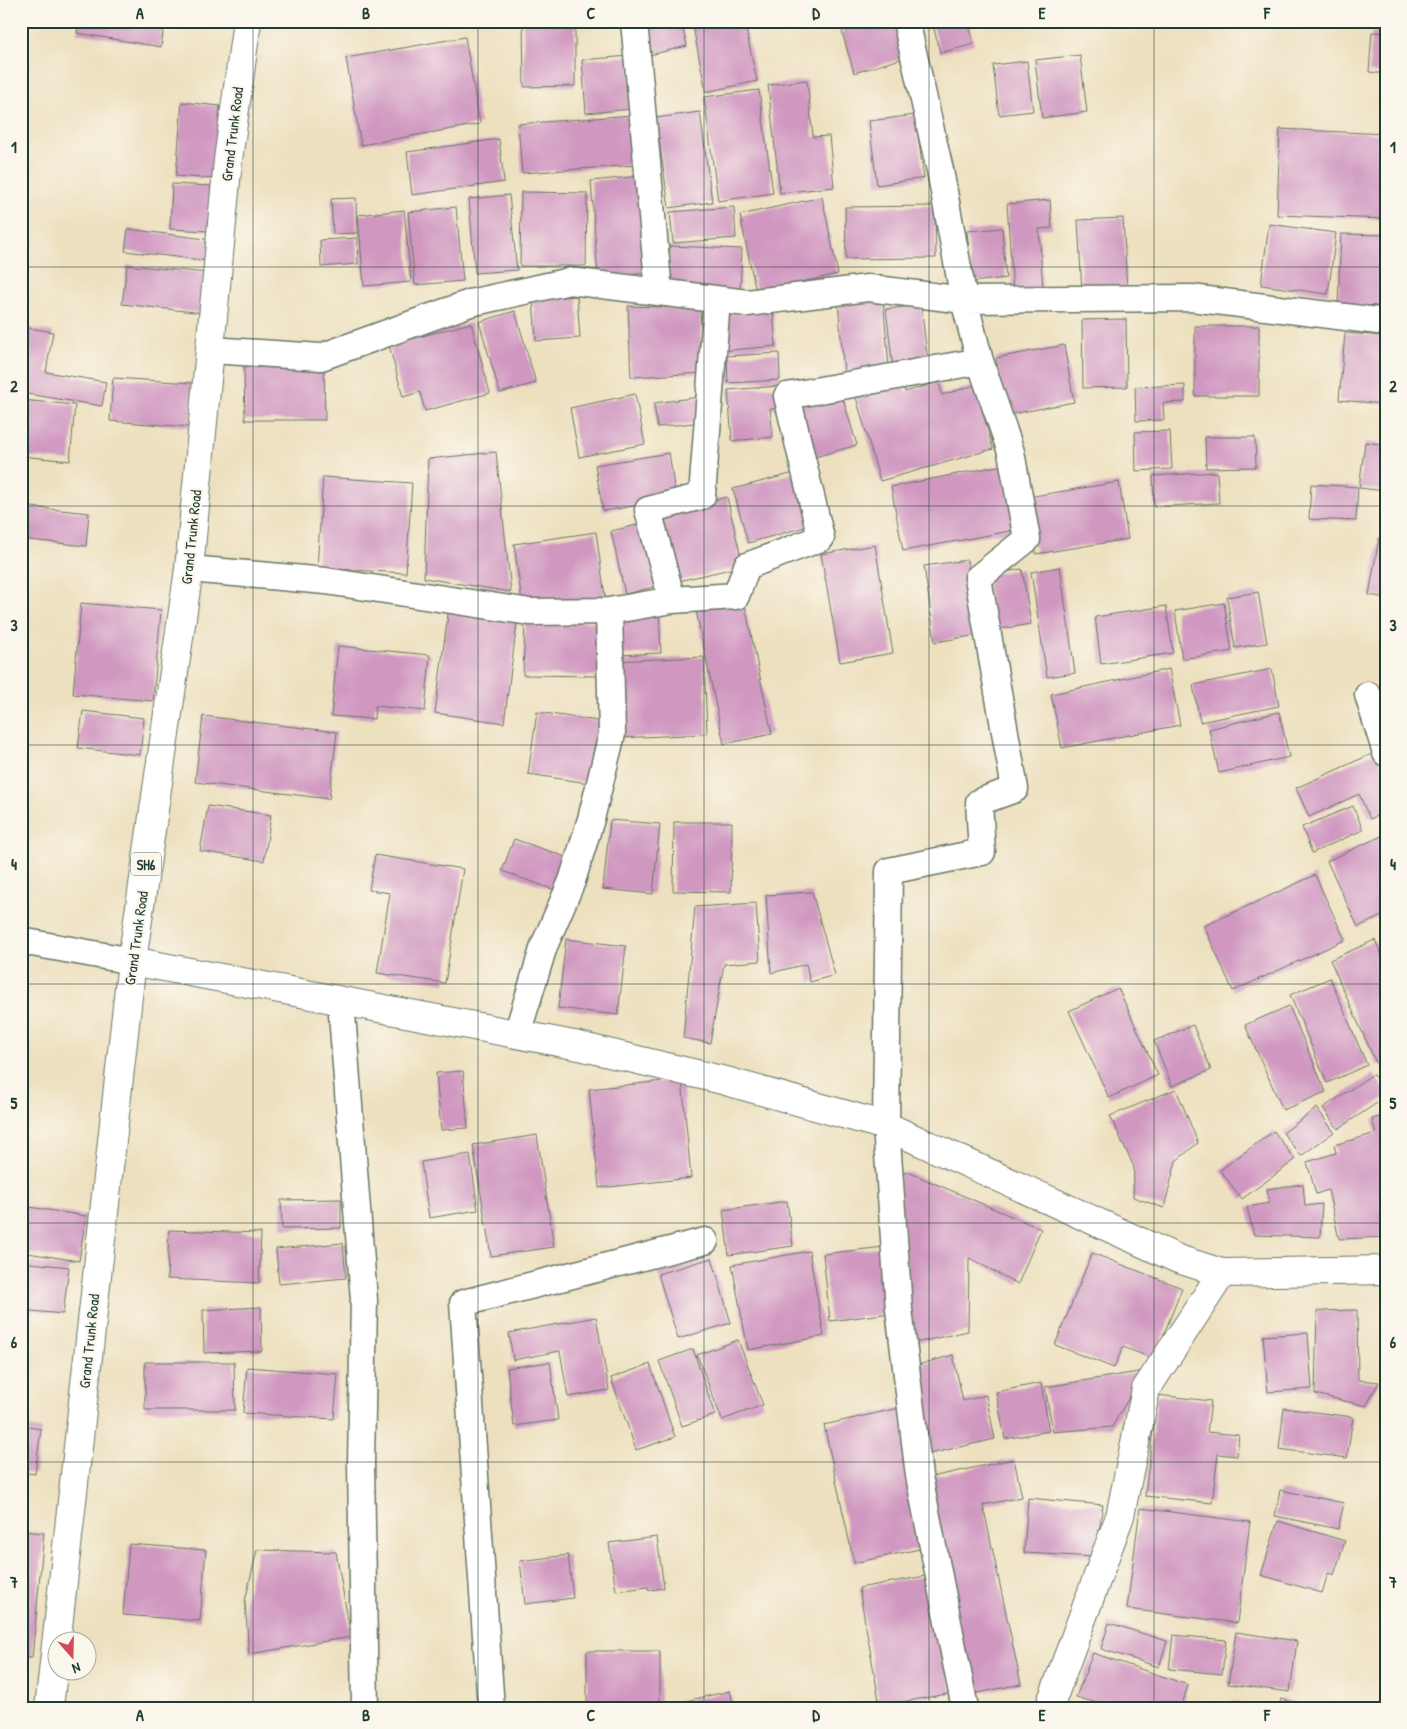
<svg xmlns="http://www.w3.org/2000/svg" width="1407" height="1729" font-family="'Patrick Hand',sans-serif">
	<style>
		.building { fill: #d098c1 }
		.lines { fill: none; stroke-linecap: round; stroke-linejoin: round }
		.street-casing { stroke: #677665; stroke-width: 29 }
		.secondary-casing { stroke: #677665; stroke-width: 30 }
		.primary-casing { stroke: #677665; stroke-width: 30 }
		.street { stroke: #fff; stroke-width: 26 }
		.secondary { stroke: #fff; stroke-width: 28 }
		.primary { stroke: #fff; stroke-width: 28 }
		.grid { fill: none; stroke: #1f3d34; stroke-width: 1; stroke-opacity: 0.55 }
		.labels { text-anchor: middle; dominant-baseline: central; stroke-width: 4.5; stroke-linejoin: round; paint-order: stroke }
		.shield { fill: #fbf7ec; stroke: #61756b; stroke-width: 1 }
		.shield-label { font-size: 14px; font-weight: bold; fill: #1f3d34 }
		.street-label { font-size: 15px; fill: #1f3d34; stroke: #fbf7ec }
		.neatline { fill: none; stroke: #1f3d34; stroke-width: 2 }
		.grid-label { font-size: 16px; text-anchor: middle; font-weight: bold; fill: #1f3d34 }
	</style>
	<rect width="100%" height="100%" fill="#fbf7ec"/>
	<filter id="ink" filterUnits="userSpaceOnUse"><feTurbulence type="fractalNoise" baseFrequency=".02" numOctaves="2"/><feDisplacementMap in="SourceGraphic" scale="10" xChannelSelector="R" yChannelSelector="G"/><feConvolveMatrix kernelMatrix="1 2 1 2 8 2 1 2 1" color-interpolation-filters="sRGB"/></filter>
	<filter id="wash" filterUnits="userSpaceOnUse"><feTurbulence type="fractalNoise" baseFrequency=".0096" numOctaves="4" result="noise"/><feDisplacementMap in="SourceGraphic" scale="20" xChannelSelector="R" yChannelSelector="G"/><feGaussianBlur stdDeviation="1.12" result="paint"/><feColorMatrix in="noise" values="0 0 0 0 0 0 0 0 0 0 0 0 0 0 0 0 0 1.4 0 .05"/><feComposite in="paint" operator="in"/></filter>
	<g filter="url(#wash)">
		<rect width="100%" height="100%" fill="#ede0bf"/>
		<g id="blocks">
			<!-- building -->
			<path class="building" d="M 79,21 L 165,21 L 161,47 L 77,33 Z
				M 523,21 L 575,21 L 575,86 L 524,87 Z
				M 642,21 L 681,21 L 687,46 L 650,55 Z
				M 719,21 L 744,21 L 757,81 L 706,92 L 693,27 Z
				M 839,21 L 894,21 L 904,58 L 854,73 Z
				M 932,21 L 968,21 L 974,44 L 940,53 Z
				M 1373,21 L 1386,21 L 1386,26 L 1373,25 Z
				M 1372,32 L 1386,33 L 1386,74 L 1369,72 Z
				M 465,37 L 480,124 L 361,145 L 346,58 Z
				M 1080,55 L 1087,112 L 1042,118 L 1035,60 Z
				M 629,56 L 633,109 L 586,113 L 582,60 Z
				M 1027,61 L 1033,111 L 999,115 L 993,65 Z
				M 807,80 L 813,137 L 829,136 L 834,187 L 780,193 L 768,85 Z
				M 759,90 L 773,193 L 718,201 L 704,97 Z
				M 182,102 L 220,106 L 214,179 L 176,176 Z
				M 700,112 L 712,202 L 669,208 L 656,118 Z
				M 633,115 L 636,165 L 522,173 L 518,124 Z
				M 915,115 L 924,178 L 877,185 L 869,121 Z
				M 1280,129 L 1386,134 L 1386,219 L 1277,215 Z
				M 499,139 L 504,182 L 412,195 L 407,152 Z
				M 641,176 L 649,273 L 598,277 L 591,181 Z
				M 172,184 L 211,186 L 209,231 L 170,229 Z
				M 521,192 L 587,193 L 586,266 L 520,266 Z
				M 509,195 L 517,270 L 475,273 L 469,199 Z
				M 822,197 L 838,274 L 756,292 L 740,215 Z
				M 356,198 L 357,233 L 333,234 L 331,199 Z
				M 1050,200 L 1052,228 L 1039,229 L 1043,290 L 1013,292 L 1007,204 Z
				M 935,206 L 936,258 L 846,259 L 845,207 Z
				M 456,207 L 463,281 L 415,285 L 408,212 Z
				M 734,207 L 736,238 L 673,243 L 670,212 Z
				M 404,210 L 411,282 L 364,286 L 358,215 Z
				M 1123,218 L 1127,290 L 1082,292 L 1078,220 Z
				M 1269,224 L 1336,233 L 1328,294 L 1261,285 Z
				M 1002,228 L 1006,278 L 972,282 L 967,231 Z
				M 128,229 L 213,240 L 210,261 L 125,251 Z
				M 1341,234 L 1386,235 L 1386,306 L 1338,305 Z
				M 357,238 L 358,264 L 321,267 L 320,240 Z
				M 670,246 L 742,249 L 740,291 L 668,288 Z
				M 127,265 L 208,273 L 203,313 L 122,304 Z
				M 577,296 L 580,338 L 536,341 L 533,299 Z
				M 883,298 L 889,368 L 844,372 L 838,302 Z
				M 921,305 L 928,363 L 893,368 L 886,309 Z
				M 628,306 L 700,308 L 704,373 L 631,377 Z
				M 515,311 L 536,383 L 500,393 L 479,322 Z
				M 773,311 L 776,346 L 721,351 L 717,315 Z
				M 1126,319 L 1127,387 L 1083,388 L 1082,320 Z
				M 471,323 L 490,393 L 425,411 L 420,392 L 403,397 L 389,345 Z
				M 1195,326 L 1259,326 L 1259,396 L 1195,396 Z
				M 23,327 L 53,332 L 46,372 L 106,382 L 102,406 L 21,393 L 21,339 Z
				M 1345,333 L 1386,336 L 1386,372 L 1383,404 L 1339,400 Z
				M 1064,345 L 1074,402 L 1007,415 L 996,358 Z
				M 779,353 L 780,380 L 728,383 L 727,356 Z
				M 244,367 L 324,367 L 325,420 L 245,420 Z
				M 113,378 L 193,383 L 190,427 L 110,421 Z
				M 902,381 L 905,392 L 939,382 L 942,395 L 975,385 L 993,449 L 880,481 L 855,394 Z
				M 1185,385 L 1185,402 L 1163,403 L 1164,420 L 1136,421 L 1135,387 Z
				M 779,386 L 781,408 L 770,409 L 773,437 L 732,441 L 728,390 Z
				M 841,392 L 857,445 L 808,459 L 792,406 Z
				M 635,394 L 645,444 L 579,457 L 570,408 Z
				M 700,397 L 703,422 L 657,427 L 654,403 Z
				M 21,400 L 75,405 L 70,461 L 21,456 Z
				M 1170,431 L 1172,469 L 1136,471 L 1135,432 Z
				M 1205,437 L 1255,437 L 1256,467 L 1206,468 Z
				M 1365,442 L 1386,445 L 1386,491 L 1359,488 Z
				M 496,452 L 511,592 L 424,578 L 428,459 Z
				M 669,453 L 676,499 L 603,511 L 595,465 Z
				M 1008,464 L 1021,529 L 903,551 L 891,487 Z
				M 798,472 L 812,525 L 748,543 L 733,489 Z
				M 1217,472 L 1219,503 L 1154,507 L 1153,476 Z
				M 323,477 L 412,483 L 406,573 L 317,568 Z
				M 1119,482 L 1128,539 L 1036,554 L 1028,497 Z
				M 1311,484 L 1358,487 L 1356,521 L 1309,519 Z
				M 727,497 L 743,566 L 670,583 L 654,514 Z
				M 21,506 L 89,513 L 86,546 L 21,539 Z
				M 646,523 L 661,585 L 625,594 L 611,531 Z
				M 596,532 L 605,597 L 523,609 L 514,544 Z
				M 1379,538 L 1386,539 L 1386,598 L 1369,595 Z
				M 875,545 L 893,653 L 840,662 L 821,554 Z
				M 967,560 L 978,635 L 935,642 L 924,566 Z
				M 1060,567 L 1075,673 L 1047,677 L 1031,572 Z
				M 1022,569 L 1031,624 L 995,630 L 986,575 Z
				M 1258,592 L 1267,643 L 1235,648 L 1227,597 Z
				M 743,596 L 772,734 L 724,744 L 695,606 Z
				M 81,603 L 161,610 L 153,701 L 73,694 Z
				M 1224,603 L 1232,651 L 1182,659 L 1175,611 Z
				M 449,606 L 518,615 L 504,723 L 435,713 Z
				M 1166,606 L 1173,653 L 1101,664 L 1095,617 Z
				M 659,609 L 661,653 L 618,655 L 615,612 Z
				M 525,620 L 602,622 L 600,676 L 523,675 Z
				M 338,646 L 430,655 L 425,711 L 375,706 L 374,719 L 331,716 Z
				M 704,657 L 707,734 L 618,738 L 615,661 Z
				M 1169,669 L 1180,725 L 1062,748 L 1051,694 Z
				M 1272,669 L 1279,706 L 1200,722 L 1193,685 Z
				M 1381,678 L 1386,678 L 1386,722 L 1381,722 Z
				M 83,711 L 144,718 L 140,755 L 78,748 Z
				M 537,712 L 605,722 L 595,784 L 528,774 Z
				M 1279,712 L 1289,757 L 1219,773 L 1209,729 Z
				M 203,716 L 337,732 L 329,799 L 195,782 Z
				M 1376,752 L 1386,773 L 1386,812 L 1370,819 L 1359,794 L 1309,817 L 1296,788 Z
				M 208,806 L 271,815 L 264,861 L 200,851 Z
				M 1353,806 L 1363,830 L 1312,853 L 1302,827 Z
				M 610,820 L 660,824 L 653,894 L 603,889 Z
				M 674,822 L 732,822 L 731,892 L 673,891 Z
				M 1386,834 L 1386,914 L 1358,927 L 1327,861 Z
				M 514,839 L 572,859 L 560,892 L 502,871 Z
				M 375,855 L 463,869 L 445,983 L 377,973 L 390,893 L 369,890 Z
				M 1315,875 L 1345,940 L 1233,991 L 1204,926 Z
				M 812,892 L 835,975 L 810,982 L 806,964 L 771,973 L 766,895 Z
				M 756,903 L 760,961 L 724,964 L 710,1043 L 683,1038 L 695,907 Z
				M 566,939 L 626,946 L 618,1015 L 558,1008 Z
				M 1375,940 L 1384,960 L 1386,959 L 1386,1062 L 1377,1065 L 1330,960 Z
				M 1330,978 L 1367,1065 L 1327,1083 L 1290,995 Z
				M 1118,988 L 1158,1075 L 1109,1098 L 1069,1011 Z
				M 1289,1006 L 1326,1092 L 1283,1110 L 1245,1025 Z
				M 1193,1025 L 1211,1070 L 1172,1086 L 1154,1041 Z
				M 463,1071 L 468,1128 L 441,1130 L 436,1073 Z
				M 1373,1074 L 1386,1092 L 1386,1097 L 1338,1129 L 1323,1108 Z
				M 682,1079 L 691,1178 L 599,1188 L 589,1089 Z
				M 1176,1089 L 1198,1143 L 1176,1161 L 1164,1208 L 1133,1197 L 1134,1167 L 1110,1116 Z
				M 1317,1108 L 1334,1132 L 1301,1156 L 1283,1133 Z
				M 1386,1115 L 1386,1237 L 1339,1239 L 1328,1190 L 1316,1194 L 1307,1162 L 1336,1153 L 1334,1145 L 1376,1133 L 1372,1119 Z
				M 1274,1131 L 1295,1160 L 1242,1199 L 1220,1170 Z
				M 537,1135 L 554,1247 L 491,1256 L 473,1145 Z
				M 470,1154 L 478,1210 L 429,1218 L 421,1162 Z
				M 908,1172 L 1041,1229 L 1018,1284 L 969,1258 L 968,1331 L 911,1344 L 899,1174 Z
				M 1303,1184 L 1305,1206 L 1322,1204 L 1320,1237 L 1254,1235 L 1247,1207 L 1269,1203 L 1267,1189 Z
				M 341,1199 L 341,1228 L 282,1229 L 281,1200 Z
				M 787,1201 L 793,1246 L 729,1255 L 723,1210 Z
				M 23,1206 L 86,1216 L 79,1261 L 21,1252 L 21,1215 Z
				M 169,1230 L 261,1233 L 259,1283 L 167,1279 Z
				M 343,1243 L 346,1278 L 279,1284 L 276,1249 Z
				M 884,1247 L 891,1313 L 830,1321 L 823,1254 Z
				M 809,1251 L 824,1336 L 748,1350 L 732,1265 Z
				M 1092,1253 L 1182,1288 L 1154,1359 L 1123,1347 L 1114,1368 L 1055,1345 Z
				M 712,1258 L 731,1323 L 678,1339 L 658,1274 Z
				M 21,1262 L 69,1267 L 63,1314 L 21,1310 Z
				M 261,1307 L 262,1351 L 204,1353 L 203,1310 Z
				M 1357,1310 L 1358,1380 L 1379,1382 L 1366,1406 L 1315,1394 L 1317,1311 Z
				M 596,1317 L 609,1390 L 568,1397 L 560,1351 L 513,1360 L 509,1333 Z
				M 1308,1333 L 1312,1389 L 1268,1392 L 1263,1336 Z
				M 738,1340 L 763,1405 L 722,1420 L 697,1355 Z
				M 693,1349 L 715,1415 L 682,1426 L 659,1361 Z
				M 953,1355 L 963,1401 L 986,1395 L 995,1439 L 925,1455 L 918,1365 Z
				M 145,1362 L 234,1362 L 235,1410 L 145,1410 Z
				M 550,1362 L 558,1420 L 514,1426 L 507,1368 Z
				M 650,1364 L 675,1437 L 636,1450 L 611,1378 Z
				M 247,1367 L 338,1374 L 334,1419 L 243,1413 Z
				M 1144,1371 L 1112,1427 L 1053,1432 L 1045,1387 Z
				M 1041,1383 L 1049,1431 L 1005,1439 L 996,1392 Z
				M 1157,1395 L 1211,1401 L 1207,1432 L 1239,1435 L 1237,1456 L 1218,1454 L 1212,1503 L 1145,1496 Z
				M 899,1408 L 929,1547 L 854,1563 L 824,1425 Z
				M 1284,1408 L 1353,1417 L 1347,1458 L 1279,1449 Z
				M 21,1426 L 41,1429 L 35,1474 L 21,1472 Z
				M 1014,1459 L 1022,1497 L 983,1505 L 1021,1684 L 973,1694 L 927,1478 Z
				M 1280,1490 L 1344,1503 L 1338,1529 L 1275,1516 Z
				M 1028,1498 L 1103,1505 L 1095,1557 L 1024,1553 Z
				M 1140,1508 L 1250,1522 L 1237,1623 L 1127,1609 Z
				M 1278,1521 L 1345,1541 L 1334,1575 L 1328,1573 L 1322,1593 L 1261,1575 Z
				M 21,1531 L 44,1533 L 32,1658 L 21,1657 Z
				M 657,1537 L 664,1588 L 649,1590 L 648,1587 L 616,1591 L 609,1543 Z
				M 129,1544 L 206,1550 L 200,1621 L 123,1615 Z
				M 257,1550 L 336,1552 L 351,1637 L 249,1654 L 245,1601 Z
				M 568,1555 L 573,1598 L 525,1604 L 520,1561 Z
				M 931,1575 L 952,1693 L 880,1706 L 859,1588 Z
				M 1109,1623 L 1167,1641 L 1159,1667 L 1101,1649 Z
				M 1236,1632 L 1297,1641 L 1290,1692 L 1228,1684 Z
				M 1173,1635 L 1226,1640 L 1222,1674 L 1169,1669 Z
				M 587,1651 L 660,1651 L 660,1708 L 587,1708 Z
				M 1093,1653 L 1188,1685 L 1181,1708 L 1114,1708 L 1076,1697 Z
				M 730,1691 L 734,1708 L 669,1708 L 668,1705 Z
				M 1281,1699 L 1312,1707 L 1312,1708 L 1279,1708 Z
				M 1230,1701 L 1253,1707 L 1253,1708 L 1228,1708 Z"/>
		</g>
	</g>
	<g filter="url(#ink)">
		<use href="#blocks" fill-opacity="0" stroke="#677665" stroke-width="1"/>
		<g class="lines">
			<defs>
				<path id="street" d="M 634,21 L 659,292
					M 210,350 L 321,357 L 470,303 L 570,281 L 747,303 L 868,288 L 964,300 L 940,170 L 906,21
					M 189,569 L 326,581 L 530,612 L 609,611 L 612,734 L 591,819 L 572,881 L 544,946 L 517,1034
					M 672,600 L 736,596 L 747,566 L 821,538 L 787,396 L 980,361
					M 609,611 L 672,600 L 648,510 L 702,496 L 717,300
					M 1368,695 L 1386,753
					M 21,941 L 132,961
					M 341,1001 L 364,1300 L 361,1463 L 365,1708
					M 491,1708 L 463,1303 L 705,1241
					M 965,1708 L 919,1476 L 899,1309 L 886,1126 L 889,871 L 982,852 L 979,802 L 1015,789 L 978,578 L 1027,539 L 1011,452 L 980,361 L 964,300 L 1191,298 L 1386,322"/>
				<path id="secondary" d="M 132,961 L 579,1046 L 726,1081 L 886,1126 L 1178,1259 L 1222,1273 L 1386,1270
					M 1049,1708 L 1120,1516 L 1146,1389 L 1222,1273"/>
				<path id="primary" d="M 49,1708 L 132,961 L 189,569 L 228,160 L 247,21"/>
			</defs>
			<!-- street casing -->
			<use href="#street" class="street-casing"/>
			<!-- secondary casing -->
			<use href="#secondary" class="secondary-casing"/>
			<!-- primary casing -->
			<use href="#primary" class="primary-casing"/>
			<!-- street -->
			<use href="#street" class="street"/>
			<!-- secondary -->
			<use href="#secondary" class="secondary"/>
			<!-- primary -->
			<use href="#primary" class="primary"/>
		</g>
	</g>
	<!-- grid -->
	<path class="grid" d="M 253,21 L 253,1708M 478,21 L 478,1708M 704,21 L 704,1708M 929,21 L 929,1708M 1154,21 L 1154,1708M 21,267 L 1386,267M 21,506 L 1386,506M 21,745 L 1386,745M 21,984 L 1386,984M 21,1223 L 1386,1223M 21,1462 L 1386,1462"/>
	<g class="labels">
		<!-- shield labels -->
		<rect class="shield" x="131" y="852.5" width="30" height="23" rx="4"/>
		<g class="shield-label">
			<text x="146" y="864">SH6</text>
		</g>
		<!-- street labels -->
		<g class="street-label">
			<text transform="translate(232 134) rotate(-83)">Grand Trunk Road</text>
			<text transform="translate(191 537) rotate(-84)">Grand Trunk Road</text>
			<text transform="translate(136 938) rotate(-82)">Grand Trunk Road</text>
			<text transform="translate(89 1341) rotate(-84)">Grand Trunk Road</text>
		</g>
	</g>
	<!-- margin -->
	<rect width="1407" height="1729" fill="none" stroke="#fbf7ec" stroke-width="55"/>
	<!-- north arrow -->
	<g transform="translate(72 1656) rotate(160)"><circle r="24" fill="#fbf7ec" stroke="#a3ada2"/>
	<path d="M0-4L9 19L0 12L-9 19Z" fill="#d1495b"/>
	<text y="-8" font-size="14" font-weight="bold" text-anchor="middle" fill="#1f3d34">N</text>
	</g>
	<rect x="28" y="28" width="1352" height="1674" class="neatline"/>
	<g class="grid-label">
		<text x="140" y="19">A</text>
		<text x="366" y="19">B</text>
		<text x="591" y="19">C</text>
		<text x="816" y="19">D</text>
		<text x="1042" y="19">E</text>
		<text x="1267" y="19">F</text>
		<text x="14" y="153">1</text>
		<text x="1393" y="153">1</text>
		<text x="14" y="392">2</text>
		<text x="1393" y="392">2</text>
		<text x="14" y="631">3</text>
		<text x="1393" y="631">3</text>
		<text x="14" y="870">4</text>
		<text x="1393" y="870">4</text>
		<text x="14" y="1109">5</text>
		<text x="1393" y="1109">5</text>
		<text x="14" y="1348">6</text>
		<text x="1393" y="1348">6</text>
		<text x="14" y="1588">7</text>
		<text x="1393" y="1588">7</text>
		<text x="140" y="1721">A</text>
		<text x="366" y="1721">B</text>
		<text x="591" y="1721">C</text>
		<text x="816" y="1721">D</text>
		<text x="1042" y="1721">E</text>
		<text x="1267" y="1721">F</text>
	</g>
</svg>
